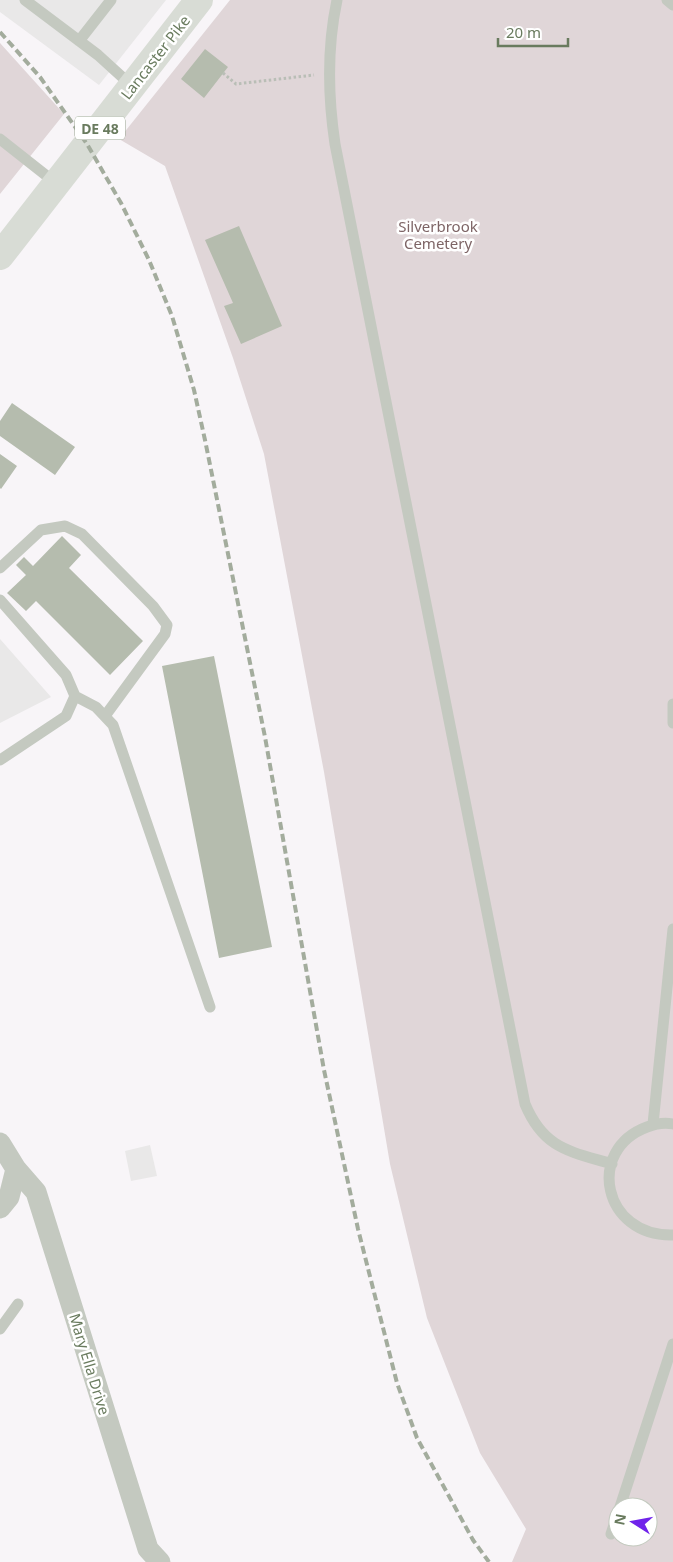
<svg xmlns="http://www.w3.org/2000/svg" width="673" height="1562" font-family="'Noto Sans',sans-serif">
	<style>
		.built { fill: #e9e8e8 }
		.green { fill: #e0d6d8; fill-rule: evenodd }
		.building { fill: #b5bcae }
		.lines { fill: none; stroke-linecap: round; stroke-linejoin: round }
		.path { stroke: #b9beb6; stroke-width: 3; stroke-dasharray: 2.5 2.5; stroke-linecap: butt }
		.lane { stroke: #c4c9c0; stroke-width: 11 }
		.street { stroke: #c4c9c0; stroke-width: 21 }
		.primary { stroke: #d8dcd5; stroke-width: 28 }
		.rail { stroke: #a3ac9d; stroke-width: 4; stroke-dasharray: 8 4; stroke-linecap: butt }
		.labels { text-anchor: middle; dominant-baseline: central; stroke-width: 5; stroke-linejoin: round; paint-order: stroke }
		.shield { fill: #fff; stroke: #96a38e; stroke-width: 1 }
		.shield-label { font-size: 14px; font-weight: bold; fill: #697b5e }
		.street-label { font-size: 15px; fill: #697b5e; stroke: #fff }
		.park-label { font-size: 15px; fill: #7e6566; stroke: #fff }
	</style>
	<rect width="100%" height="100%" fill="#f8f5f8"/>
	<!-- built -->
	<path class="built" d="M 0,0 L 166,0 L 99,85 L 0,12 Z
		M 0,639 L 51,697 L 0,723 Z
		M 150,1145 L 157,1176 L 131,1181 L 125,1151 Z"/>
	<!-- green -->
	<path class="green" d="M 230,0 L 673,0 L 673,1562 L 512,1562 L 526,1529 L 480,1453 L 427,1318 L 390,1164 L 324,772 L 264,454 L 233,358 L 165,166 L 119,139 ZM 618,1507 L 648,1507 L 648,1537 L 618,1537 Z
		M 0,43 L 64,114 L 0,194 Z"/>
	<!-- building -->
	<path class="building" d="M 205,49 L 228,67 L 204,98 L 181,79 Z
		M 239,226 L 282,326 L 241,344 L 224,306 L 233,303 L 205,240 Z
		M 12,403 L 75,447 L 55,475 L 0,436 L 0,421 Z
		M 0,454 L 17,466 L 1,489 L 0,488 Z
		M 62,536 L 81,555 L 69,568 L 143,641 L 110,675 L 36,601 L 26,611 L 7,593 L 26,575 L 16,565 L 24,557 L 33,566 Z
		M 214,656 L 272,947 L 219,958 L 162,666 Z"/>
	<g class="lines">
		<!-- path -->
		<path class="path" d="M 223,73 L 236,84 L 314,75"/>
		<!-- lane -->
		<path class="lane" d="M 25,0 L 98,55 L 132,86
			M 337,0 C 327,47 328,97 335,144 L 525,1104 C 544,1149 569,1151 612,1164
			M 667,0 L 673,5
			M 79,41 L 111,0
			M 0,139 L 57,184
			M 0,568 L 41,530 L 65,526 L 82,534 L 153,606 L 167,625 L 165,634 L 105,716
			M 0,600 L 66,675 L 75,696
			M 75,696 L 96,707 L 113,725 L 210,1007
			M 673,704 L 673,723
			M 0,760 L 66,716 L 75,696
			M 653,1124 L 673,929
			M 673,1124 C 664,1122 655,1124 647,1127 C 585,1150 603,1237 673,1235
			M 0,1329 L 18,1304
			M 620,1507 L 673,1344
			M 611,1534 L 618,1513"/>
		<!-- street -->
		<path class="street" d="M 0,1143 L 16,1169 L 9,1197 L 0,1208
			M 16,1169 L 36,1192 L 148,1549 L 160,1562"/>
		<!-- primary -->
		<path class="primary" d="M 0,256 L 199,0"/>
		<!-- rail -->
		<path class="rail" d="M 0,32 L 40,77 L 87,144 L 121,203 L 149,260 L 172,316 L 194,390 L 205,440 L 265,737 L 324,1070 L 358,1229 L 397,1383 L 417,1438 L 473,1540 L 489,1562"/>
	</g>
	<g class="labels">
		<!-- shield labels -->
		<rect class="shield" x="75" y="116.5" width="50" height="23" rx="4"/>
		<g class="shield-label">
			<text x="100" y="128">DE 48</text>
		</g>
		<!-- street labels -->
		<g class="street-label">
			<text transform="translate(155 57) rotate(-52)">Lancaster Pike</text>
			<text transform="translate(90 1364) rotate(73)">Mary Ella Drive</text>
		</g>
		<!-- park labels -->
		<g class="park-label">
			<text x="438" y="226">Silverbrook<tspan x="438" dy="17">Cemetery</tspan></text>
		</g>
	</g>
	<!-- north arrow -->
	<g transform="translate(633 1522) rotate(281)"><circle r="24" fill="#ffffff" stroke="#c3cabf"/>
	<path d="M0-4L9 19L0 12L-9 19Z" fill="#7023ea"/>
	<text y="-8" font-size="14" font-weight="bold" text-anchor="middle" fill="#697b5e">N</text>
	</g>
	<!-- scale -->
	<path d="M498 38v8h70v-8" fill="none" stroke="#697b5e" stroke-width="2.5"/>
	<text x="506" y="38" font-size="15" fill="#697b5e" stroke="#ffffff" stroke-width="4" paint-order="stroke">20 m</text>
</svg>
